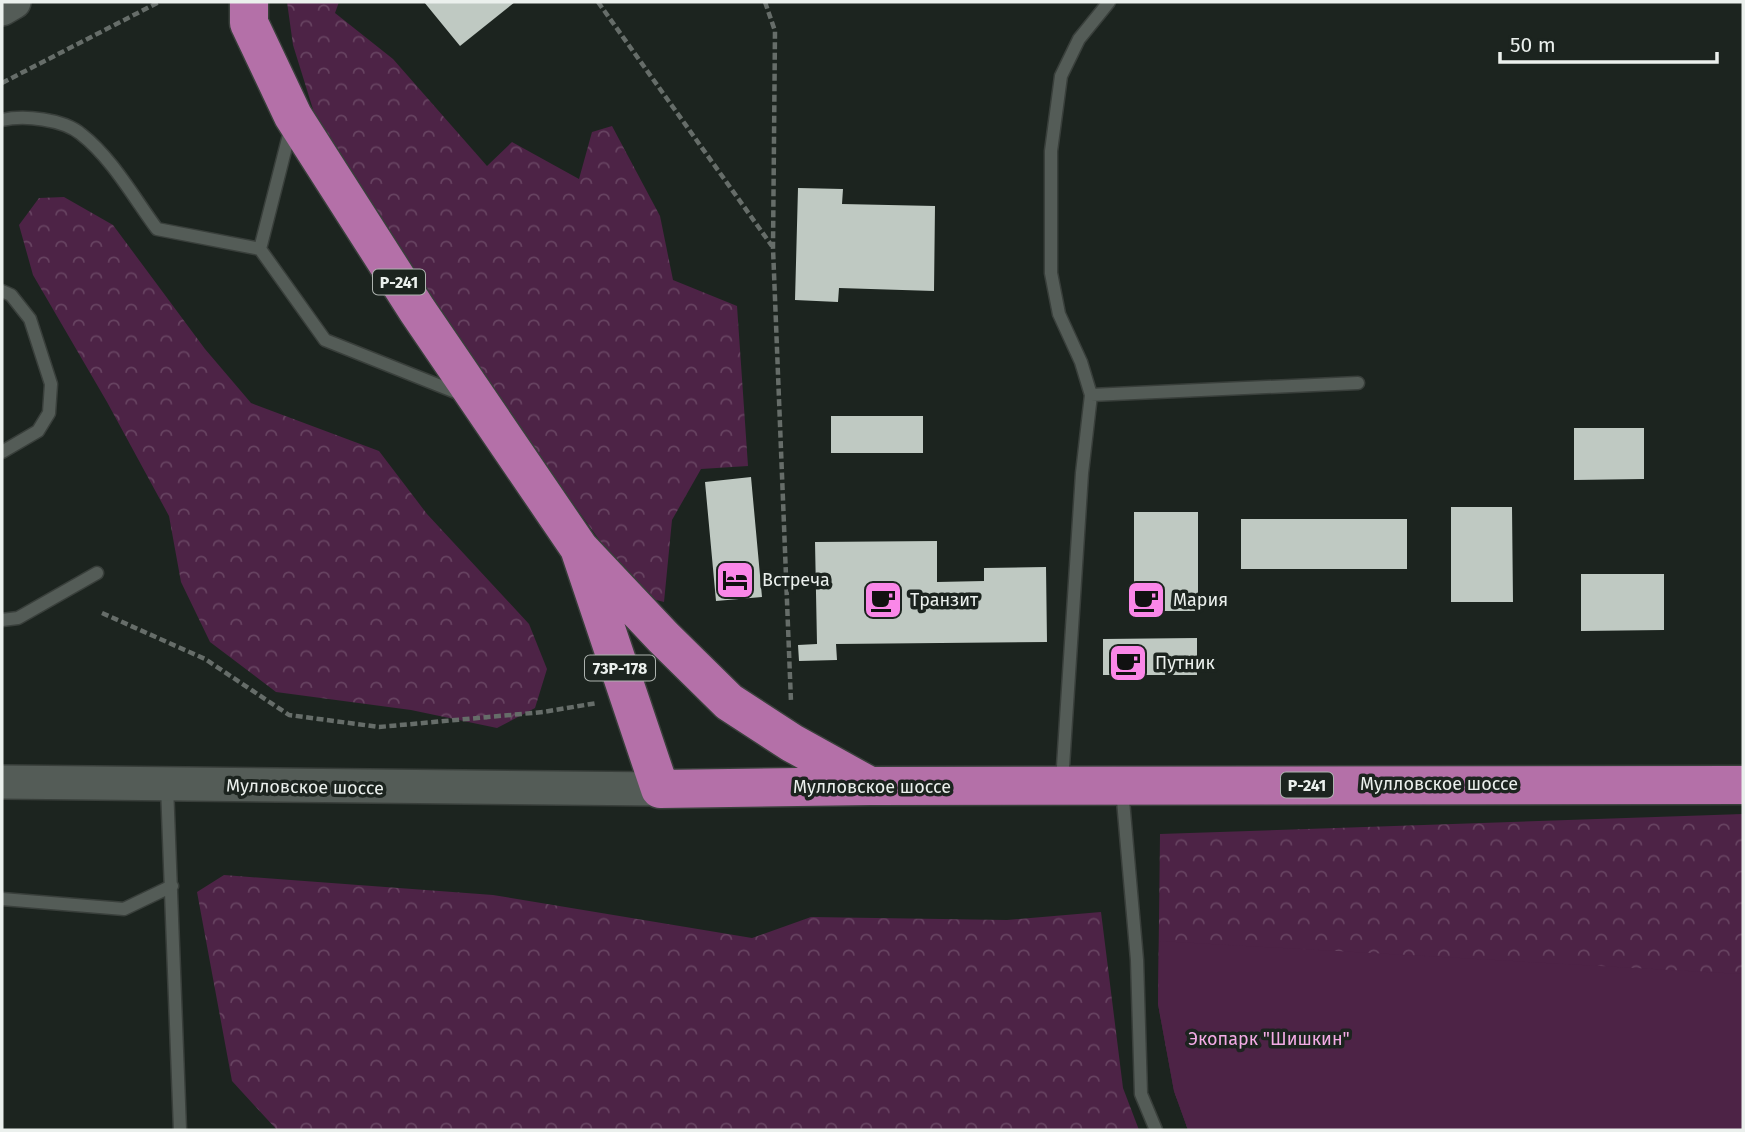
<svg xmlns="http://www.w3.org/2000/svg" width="1745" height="1132" font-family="'Fira Sans',sans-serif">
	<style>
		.forest { fill: url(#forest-crowns) }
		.park { fill: #4d2346 }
		.building { fill: #bfc9c2 }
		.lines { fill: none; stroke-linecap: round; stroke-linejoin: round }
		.service-casing { stroke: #393f3b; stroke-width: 15 }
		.secondary-casing { stroke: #393f3b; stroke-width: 36 }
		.trunk-casing { stroke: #393f3b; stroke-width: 41 }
		.path { stroke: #666d69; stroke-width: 4.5; stroke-dasharray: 7 3.5; stroke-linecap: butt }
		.service { stroke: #545c57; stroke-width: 12 }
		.secondary { stroke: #545c57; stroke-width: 33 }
		.trunk { stroke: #b470a8; stroke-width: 38 }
		.labels { text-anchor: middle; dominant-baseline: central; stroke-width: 7; stroke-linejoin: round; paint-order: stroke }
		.shield { fill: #1c241f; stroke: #adb3af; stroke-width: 2 }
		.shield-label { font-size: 16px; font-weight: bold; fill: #ebf0ed }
		.poi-label { font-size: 18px; fill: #ebf0ed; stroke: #1c241f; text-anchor: start }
		.street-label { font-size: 18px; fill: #ebf0ed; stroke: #1c241f }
		.park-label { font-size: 18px; fill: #f3abe5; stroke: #1c241f }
	</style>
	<defs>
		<pattern id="forest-crowns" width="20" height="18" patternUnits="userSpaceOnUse" patternTransform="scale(1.75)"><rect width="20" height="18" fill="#4d2346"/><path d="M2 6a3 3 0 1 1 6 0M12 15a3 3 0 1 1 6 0" fill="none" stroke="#674361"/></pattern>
	</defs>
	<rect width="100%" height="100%" fill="#1c241f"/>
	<!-- forest -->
	<path class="forest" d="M 287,2 L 339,2 L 335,13 L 393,59 L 487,166 L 512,142 L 579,179 L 592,132 L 612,126 L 660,216 L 673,280 L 737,306 L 748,466 L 701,469 L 672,520 L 664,602 L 645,597 L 615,562 L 430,304 L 316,119 L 293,45 Z
		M 64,197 L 113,225 L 205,349 L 251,403 L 379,451 L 427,514 L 529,624 L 547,669 L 535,708 L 497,728 L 411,710 L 276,692 L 210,642 L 181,582 L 169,516 L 107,402 L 33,275 L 19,225 L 39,198 Z
		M 1743,814 L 1743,1130 L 1188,1130 L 1174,1091 L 1158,1004 L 1160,834 Z
		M 224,875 L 493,895 L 752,938 L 811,917 L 1007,920 L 1101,912 L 1123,1088 L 1139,1130 L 277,1130 L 232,1081 L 197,892 Z"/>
	<!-- park -->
	<path class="park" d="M 1159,941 L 1742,974 L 1743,1130 L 1188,1130 L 1174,1091 L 1158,1004 Z"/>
	<!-- building -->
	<path class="building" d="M 424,2 L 515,2 L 460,46 Z
		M 798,188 L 843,189 L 842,204 L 935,206 L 934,291 L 839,288 L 838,302 L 795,300 Z
		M 831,416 L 923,416 L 923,453 L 831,453 Z
		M 1574,428 L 1644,428 L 1644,479 L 1574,480 Z
		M 751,477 L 762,597 L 716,601 L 705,482 Z
		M 1451,507 L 1512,507 L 1513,602 L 1451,602 Z
		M 1134,512 L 1198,512 L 1198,611 L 1134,611 Z
		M 1241,519 L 1407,519 L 1407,569 L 1241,569 Z
		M 937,541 L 937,582 L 984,581 L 984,568 L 1046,567 L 1047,642 L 836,644 L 837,660 L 799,661 L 798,645 L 817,644 L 815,542 Z
		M 1581,574 L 1664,574 L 1664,630 L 1581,631 Z
		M 1197,638 L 1197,675 L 1103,675 L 1103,639 Z"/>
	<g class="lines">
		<defs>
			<path id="service" d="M 2,120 C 24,115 63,119 81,134 C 112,158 134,198 157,229 L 260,249 L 325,340 L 463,395
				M 260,249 L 291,127
				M 2,291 L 11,295 L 30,319 L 51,384 L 49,413 L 38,431 L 2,452
				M 1091,395 L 1358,383
				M 2,620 L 18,618 L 97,573
				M 1062,782 L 1082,473 L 1091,395 L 1081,362 L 1059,314 L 1051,273 L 1051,151 L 1061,76 L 1079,39 L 1109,2
				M 167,786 L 180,1130
				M 1122,789 L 1137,960 L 1141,1094 L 1156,1130
				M 2,899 L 124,909 L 172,886"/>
			<path id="secondary" d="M 2,9 L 14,2
				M 2,782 L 660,789"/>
			<path id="trunk" d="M 249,2 L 249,23 L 293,116 L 417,310 L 579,548 L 663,637 L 729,702 L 792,743 L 868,785
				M 579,548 L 660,789 L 870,786 L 1743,785"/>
		</defs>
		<!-- service casing -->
		<use href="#service" class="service-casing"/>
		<!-- secondary casing -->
		<use href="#secondary" class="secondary-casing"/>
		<!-- trunk casing -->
		<use href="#trunk" class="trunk-casing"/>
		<!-- path -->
		<path class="path" d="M 598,2 L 772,246
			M 765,2 L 775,31 L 773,248 L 791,702
			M 2,83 L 159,2
			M 102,613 L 205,659 L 289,715 L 379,727 L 543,712 L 597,703"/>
		<!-- service -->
		<use href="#service" class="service"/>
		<!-- secondary -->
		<use href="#secondary" class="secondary"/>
		<!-- trunk -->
		<use href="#trunk" class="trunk"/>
	</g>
	<!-- icons -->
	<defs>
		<symbol id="hotel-square" viewBox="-11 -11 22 22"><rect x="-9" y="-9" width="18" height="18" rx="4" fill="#fa87e8" stroke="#1c241f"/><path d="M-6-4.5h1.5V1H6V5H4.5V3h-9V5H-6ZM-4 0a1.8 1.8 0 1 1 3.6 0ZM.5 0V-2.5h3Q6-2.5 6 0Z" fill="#111"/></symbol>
		<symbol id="cafe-square" viewBox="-11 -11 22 22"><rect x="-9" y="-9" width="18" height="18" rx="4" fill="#fa87e8" stroke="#1c241f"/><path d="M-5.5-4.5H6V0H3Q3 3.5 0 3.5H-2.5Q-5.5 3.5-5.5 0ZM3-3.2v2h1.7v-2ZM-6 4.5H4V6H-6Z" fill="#111"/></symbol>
	</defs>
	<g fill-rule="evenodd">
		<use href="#hotel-square" x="713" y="558" width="44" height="44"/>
		<use href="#cafe-square" x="861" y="578" width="44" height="44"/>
		<use href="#cafe-square" x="1124" y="578" width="44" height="44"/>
		<use href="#cafe-square" x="1106" y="641" width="44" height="44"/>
	</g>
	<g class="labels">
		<!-- shield labels -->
		<g class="shield">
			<rect x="373" y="269.5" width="52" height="25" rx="5"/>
			<rect x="585" y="655.5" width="70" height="25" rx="5"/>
			<rect x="1281" y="772.5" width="52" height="25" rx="5"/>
		</g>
		<g class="shield-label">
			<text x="399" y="282">Р-241</text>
			<text x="620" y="668">73Р-178</text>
			<text x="1307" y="785">Р-241</text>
		</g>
		<!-- poi labels -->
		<g class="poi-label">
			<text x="762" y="580">Встреча</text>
			<text x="910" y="600">Транзит</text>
			<text x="1173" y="600">Мария</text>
			<text x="1155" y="663">Путник</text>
		</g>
		<!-- street labels -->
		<g class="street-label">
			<text x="1439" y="784">Мулловское шоссе</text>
			<text transform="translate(305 787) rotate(1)">Мулловское шоссе</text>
			<text x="872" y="787">Мулловское шоссе</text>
		</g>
		<!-- park labels -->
		<g class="park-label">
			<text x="1269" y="1039">Экопарк "Шишкин"</text>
		</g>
	</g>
	<!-- border -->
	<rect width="1745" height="1132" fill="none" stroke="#ebf0ed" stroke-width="7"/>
	<!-- scale -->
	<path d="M1500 52v10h217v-10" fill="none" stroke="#ebf0ed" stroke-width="3.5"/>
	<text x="1510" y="52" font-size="21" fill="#ebf0ed" stroke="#1c241f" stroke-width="5" paint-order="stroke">50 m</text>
</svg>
